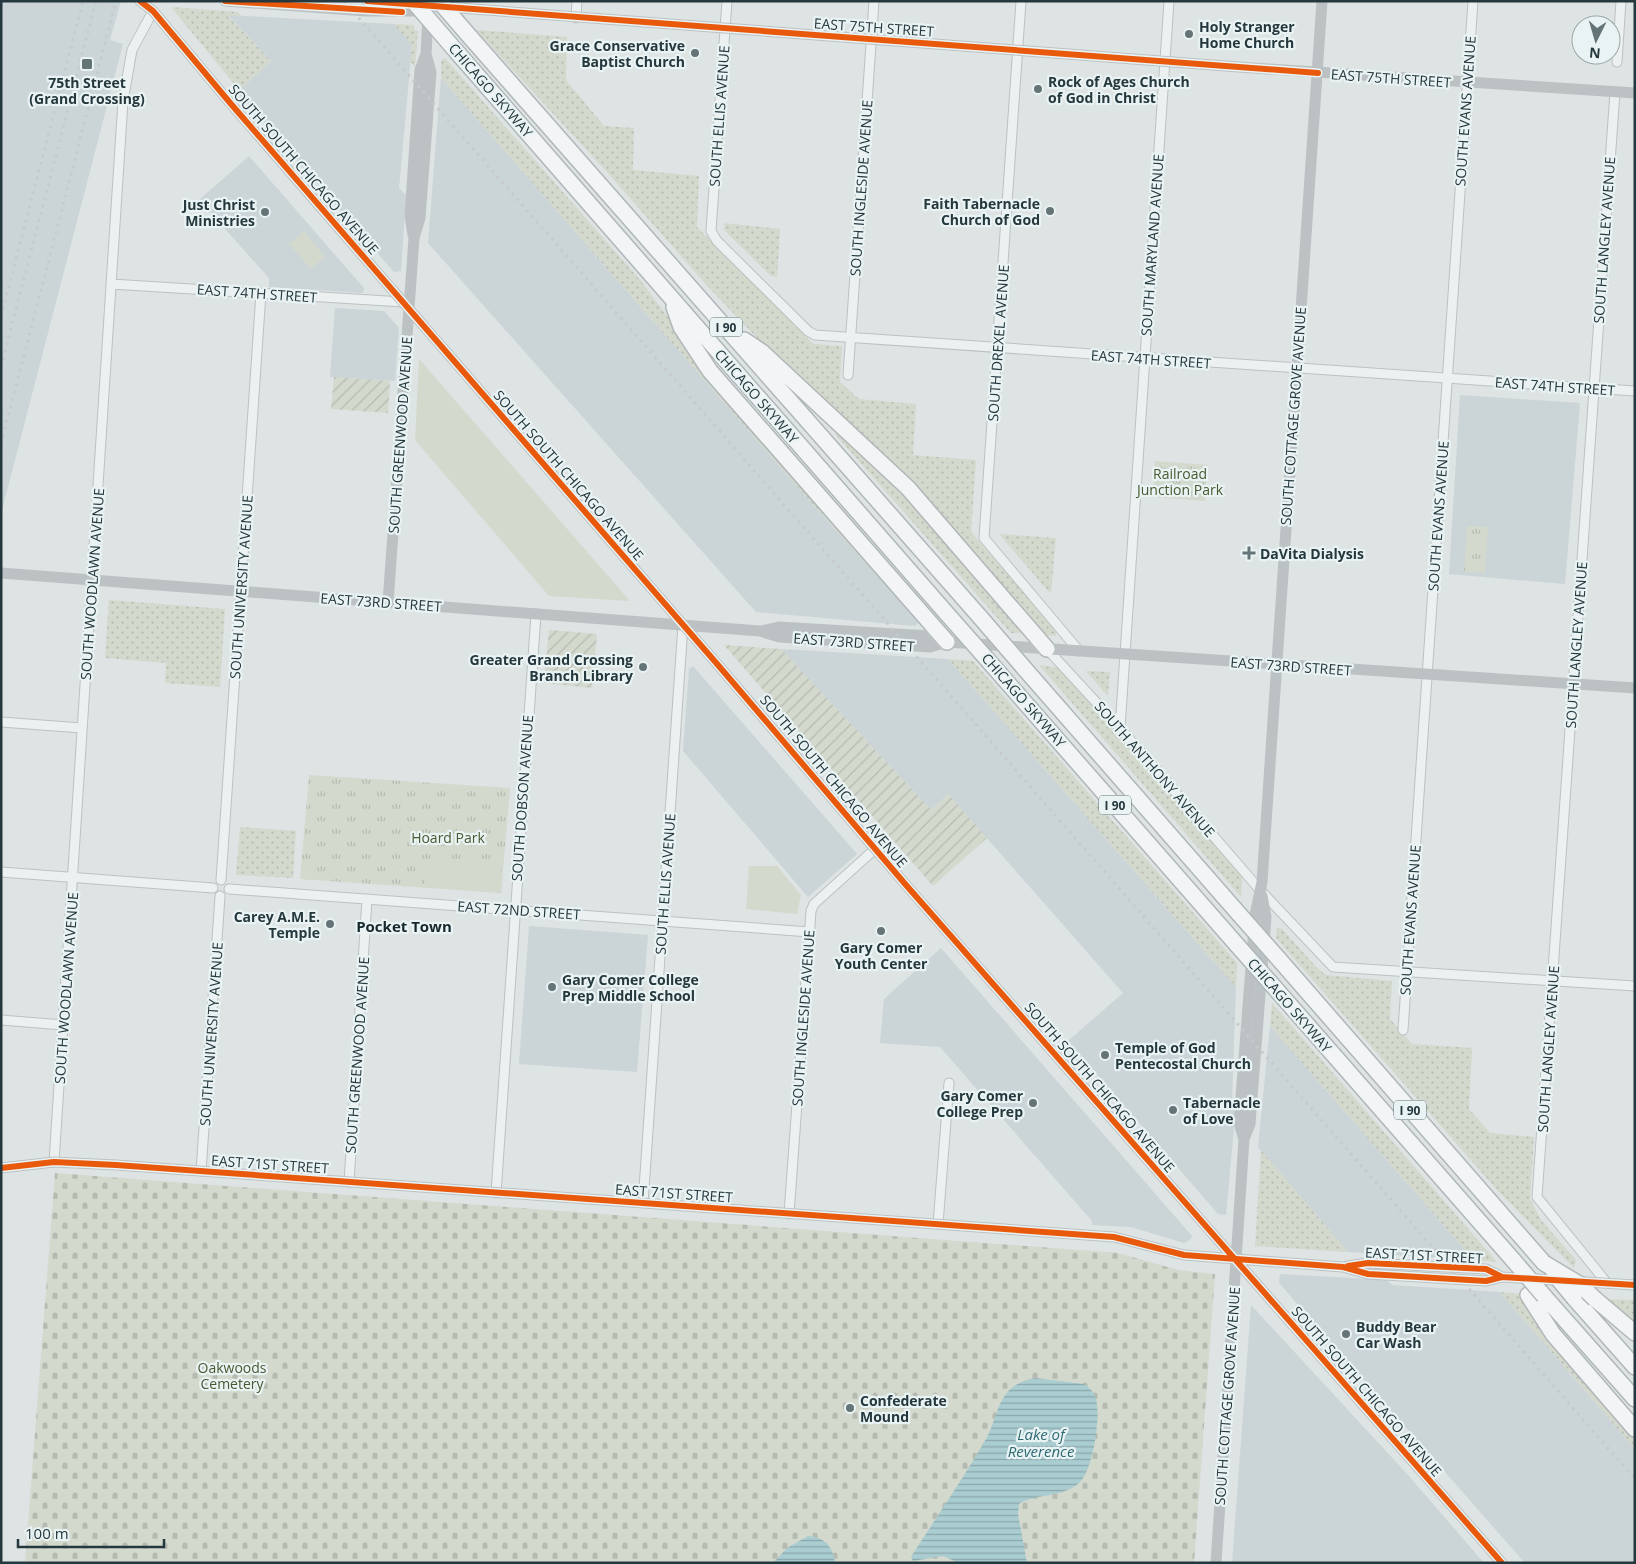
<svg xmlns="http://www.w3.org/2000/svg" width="1636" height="1564" font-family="'Open Sans',sans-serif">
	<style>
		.built { fill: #cbd4d7 }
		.grass { fill: url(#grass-dots) }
		.cemetery { fill: url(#cemetery-stones) }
		.park { fill: url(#park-tufts) }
		.garden { fill: url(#garden-furrows) }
		.pitch { fill: #d3d9cd }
		.water { fill: url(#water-rules) }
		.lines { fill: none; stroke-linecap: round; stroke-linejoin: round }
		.street-casing { stroke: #bcc1c1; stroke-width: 11 }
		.highway-casing { stroke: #b0b7b8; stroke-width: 18 }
		.street { stroke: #edf0f1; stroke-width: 9 }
		.secondary { stroke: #bcc2c4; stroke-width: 11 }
		.highway { stroke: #f2f4f5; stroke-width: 15 }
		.rail { stroke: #c6cacc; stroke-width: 3; stroke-dasharray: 2.5 5; stroke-linecap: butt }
		.highway-bridge-casing { stroke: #b0b7b8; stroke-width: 18; stroke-linecap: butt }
		.highway-bridge { stroke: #f2f4f5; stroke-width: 15 }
		.cycleway-casing { stroke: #eaf3f4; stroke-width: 9 }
		.cycleway { stroke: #e8590c; stroke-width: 6 }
		.poi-dot { fill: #657477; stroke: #eaf3f4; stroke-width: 2 }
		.labels { text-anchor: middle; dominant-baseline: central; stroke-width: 4.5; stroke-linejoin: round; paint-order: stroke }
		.shield { fill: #eaf3f4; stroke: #5f7074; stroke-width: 1 }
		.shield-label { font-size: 12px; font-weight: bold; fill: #24383d }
		.poi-label { font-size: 14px; font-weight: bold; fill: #24383d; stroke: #eaf3f4; text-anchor: start }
		.street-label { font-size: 14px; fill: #24383d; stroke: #eaf3f4 }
		.park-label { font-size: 14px; fill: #4a5931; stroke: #eaf3f4 }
		.neighbourhood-label { font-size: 15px; font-weight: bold; fill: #17282d; stroke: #eaf3f4 }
		.water-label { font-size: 15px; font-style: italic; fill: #2d6a73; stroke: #eaf3f4 }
	</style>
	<defs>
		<pattern id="grass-dots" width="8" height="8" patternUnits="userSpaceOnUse" patternTransform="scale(1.25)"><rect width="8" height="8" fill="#d3d9cd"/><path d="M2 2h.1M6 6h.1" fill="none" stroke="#b5bbb1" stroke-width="1.8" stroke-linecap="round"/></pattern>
		<pattern id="cemetery-stones" width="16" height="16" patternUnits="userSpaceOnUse" patternTransform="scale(1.25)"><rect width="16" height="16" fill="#d3d9cd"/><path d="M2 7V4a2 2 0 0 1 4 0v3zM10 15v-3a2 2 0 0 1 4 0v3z" fill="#b5bbb1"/></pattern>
		<pattern id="park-tufts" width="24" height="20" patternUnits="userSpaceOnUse" patternTransform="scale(1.25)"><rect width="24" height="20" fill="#d3d9cd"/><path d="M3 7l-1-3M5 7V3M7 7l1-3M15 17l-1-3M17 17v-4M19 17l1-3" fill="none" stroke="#b5bbb1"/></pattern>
		<pattern id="garden-furrows" width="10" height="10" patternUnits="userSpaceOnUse" patternTransform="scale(1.25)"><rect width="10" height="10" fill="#d3d9cd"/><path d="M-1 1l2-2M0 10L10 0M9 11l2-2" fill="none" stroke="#b5bbb1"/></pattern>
		<pattern id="water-rules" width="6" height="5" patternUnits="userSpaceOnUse" patternTransform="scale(1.25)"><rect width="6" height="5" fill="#aacdd1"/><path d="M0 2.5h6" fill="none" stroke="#8aa7ab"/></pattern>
	</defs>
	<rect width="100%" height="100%" fill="#dee3e3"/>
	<!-- built -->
	<path class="built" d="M 1,1 L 121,1 L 110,40 L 123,44 L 1,514 Z
		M 228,15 L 394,24 L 412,45 L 399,188 L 406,195 L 401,271 L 394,272 L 237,92 L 271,61 Z
		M 441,78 L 815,507 L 919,622 L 915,626 L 756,612 L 428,243 Z
		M 249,156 L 364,288 L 363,293 L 269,287 L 269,278 L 199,200 Z
		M 335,308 L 384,311 L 399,328 L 395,381 L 330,377 Z
		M 1460,395 L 1580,403 L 1565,584 L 1449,574 Z
		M 781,649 L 948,659 L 1236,987 L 1232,1100 L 1236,1105 L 1226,1215 L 1218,1214 L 1068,1041 L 1123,993 L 948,794 L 931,810 Z
		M 693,666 L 857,854 L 808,897 L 683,751 L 689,669 Z
		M 529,926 L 648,935 L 637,1072 L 519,1064 Z
		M 941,948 L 1192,1236 L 1191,1239 L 1184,1243 L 1131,1227 L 1092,1225 L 1092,1221 L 940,1047 L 880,1043 L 884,999 Z
		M 1270,1026 L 1474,1260 L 1348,1252 L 1258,1147 Z
		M 1280,1274 L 1387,1280 L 1392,1285 L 1500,1292 L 1635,1449 L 1635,1563 L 1525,1563 L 1279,1283 Z
		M 1251,1305 L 1408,1475 L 1484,1563 L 1232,1563 Z"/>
	<!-- grass -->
	<path class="grass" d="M 171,7 L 238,12 L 241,16 L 228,16 L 271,61 L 239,90 Z
		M 394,24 L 414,25 L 414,30 L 418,31 L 415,67 L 410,61 L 412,45 Z
		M 476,30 L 567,37 L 566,80 L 604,126 L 634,128 L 633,170 L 699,176 L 697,227 L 813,344 L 842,346 L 840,382 L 859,399 L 916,404 L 913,455 L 976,460 L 971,532 L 1056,630 L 1056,636 L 1043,635 L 710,289 L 607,172 Z
		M 445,58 L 641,281 L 681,335 L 917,617 L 919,622 L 815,507 L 441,78 L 441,61 Z
		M 724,223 L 780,229 L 777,277 L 771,276 L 724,230 Z
		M 840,430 L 870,455 L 1022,629 L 1021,633 L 1011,633 L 993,613 L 835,434 Z
		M 999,534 L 1056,538 L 1051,592 L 1049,592 Z
		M 109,600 L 225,609 L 220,687 L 165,683 L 166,663 L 105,658 Z
		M 948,659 L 973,661 L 1237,963 L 1236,987 Z
		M 1039,665 L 1060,668 L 1242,876 L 1241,897 Z
		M 1086,671 L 1110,672 L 1108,695 L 1107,695 Z
		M 240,827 L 296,831 L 293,878 L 236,875 Z
		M 1277,928 L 1282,929 L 1318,969 L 1326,975 L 1392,981 L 1390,1019 L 1412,1044 L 1472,1048 L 1469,1109 L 1490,1133 L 1534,1137 L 1530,1199 L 1541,1220 L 1576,1260 L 1574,1268 L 1499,1192 L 1276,938 Z
		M 1272,1003 L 1497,1262 L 1474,1260 L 1270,1026 Z
		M 1261,1150 L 1348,1252 L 1255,1246 Z
		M 1500,1292 L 1521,1294 L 1558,1347 L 1635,1438 L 1635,1449 Z
		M 1605,1299 L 1635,1300 L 1635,1325 Z"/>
	<!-- cemetery -->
	<path class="cemetery" d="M 55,1173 L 1118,1253 L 1178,1270 L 1215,1274 L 1194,1563 L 25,1563 Z"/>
	<!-- park -->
	<path class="park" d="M 1155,461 L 1207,465 L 1205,501 L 1153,497 Z
		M 1467,526 L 1488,527 L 1485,573 L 1464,572 Z
		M 309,775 L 510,788 L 501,893 L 300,879 Z"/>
	<!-- garden -->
	<path class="garden" d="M 334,377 L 390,381 L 388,413 L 331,409 Z
		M 549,630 L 597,634 L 592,688 L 544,683 Z
		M 724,645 L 781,649 L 931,810 L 948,794 L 987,838 L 933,886 Z"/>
	<!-- pitch -->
	<path class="pitch" d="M 304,231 L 325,257 L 311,269 L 289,244 Z
		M 419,359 L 630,601 L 549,596 L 415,440 Z
		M 427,861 L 502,866 L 500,890 L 425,884 Z
		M 749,866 L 777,866 L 801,895 L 797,914 L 746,909 Z"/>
	<!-- water -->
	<path class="water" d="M 1036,1378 L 1084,1384 C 1090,1388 1094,1392 1096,1399 C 1101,1416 1093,1473 1078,1484 C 1060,1498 1037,1493 1019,1504 L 1018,1514 L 1027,1563 L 959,1563 L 943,1556 L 913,1561 L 911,1557 L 916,1549 C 940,1512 964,1477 986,1439 C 994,1425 996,1407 1006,1394 C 1014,1384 1024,1380 1036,1378 Z
		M 808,1536 C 824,1537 833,1546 835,1563 L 773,1563 L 787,1548 Z"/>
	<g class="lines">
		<defs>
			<path id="street" d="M 727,1 L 711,231 L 717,241 L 808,331 L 815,335 L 1635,391
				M 1021,1 L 984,538 L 1079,651
				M 576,18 L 577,1
				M 1617,62 L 1621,1
				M 111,284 L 403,302
				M 848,375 L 874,1
				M 1047,649 L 1120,728 L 1261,891 L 1333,967 L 1635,986
				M 1,722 L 82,728
				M 1120,728 L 1169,1
				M 1,872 L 213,888
				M 221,880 L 261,293
				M 229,889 L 810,932
				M 1,1020 L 63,1025
				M 1403,1030 L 1473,1
				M 54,1162 L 123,101 L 132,50 L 153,11
				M 201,1171 L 220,896
				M 349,1182 L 367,899
				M 496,1193 L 536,614
				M 643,1203 L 683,625
				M 789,1214 L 811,911 L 814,904 L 875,849
				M 938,1224 L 949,1083
				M 1607,1283 L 1537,1197 L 1615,92"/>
			<path id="highway" d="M 471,38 L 980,617
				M 456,51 L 948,615
				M 674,307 L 681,327 L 710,371 L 947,642
				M 744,340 L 762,352 L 908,488 L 1047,649
				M 993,666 L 1237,945
				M 1024,668 L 1239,914
				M 1277,957 L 1544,1263
				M 1275,988 L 1514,1261
				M 1528,1295 L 1553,1334 L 1635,1429
				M 1544,1296 L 1635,1399
				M 1574,1298 L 1635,1367
				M 1595,1299 L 1635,1333"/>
		</defs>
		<!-- street casing -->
		<use href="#street" class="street-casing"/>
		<!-- highway casing -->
		<use href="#highway" class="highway-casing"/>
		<!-- street -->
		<use href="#street" class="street"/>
		<!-- secondary -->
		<path class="secondary" d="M 140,1 L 153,11 L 231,104 L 718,665 L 906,885 L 1502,1563
			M 225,1 L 366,11 L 417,11
			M 367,1 L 1239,67 L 1635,93
			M 413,235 L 410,216 L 420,70 L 426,54 L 428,15
			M 1,573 L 760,631 L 779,637 L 930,647 L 947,642
			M 388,603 L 414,238 L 420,218 L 431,72 L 426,54
			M 762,631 L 779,627 L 930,636 L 947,642 L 1635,688
			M 1244,1139 L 1250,1124 L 1266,917 L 1262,896
			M 1,1168 L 54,1162 L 116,1165 L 1114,1237 L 1184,1255 L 1343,1267 L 1368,1274 L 1486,1281 L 1502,1277 L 1635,1285
			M 1347,1266 L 1368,1263 L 1486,1269 L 1502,1277
			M 1216,1563 L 1244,1139 L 1239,1123 L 1255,915 L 1262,882 L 1322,1"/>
		<!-- highway -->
		<use href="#highway" class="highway"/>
		<!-- rail -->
		<path class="rail" d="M 344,1 L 1635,1479
			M 1,317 L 83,1
			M 1,367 L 96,1
			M 1,444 L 116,1"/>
		<defs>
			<path id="highway-bridge" d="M 413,1 L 456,51
				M 439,1 L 471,38
				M 948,615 L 993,666
				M 980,617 L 1024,668
				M 1239,914 L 1277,957
				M 1237,945 L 1275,988
				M 1514,1261 L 1544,1296
				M 1544,1263 L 1579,1284 L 1595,1299
				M 1554,1274 L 1574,1298"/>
		</defs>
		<!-- highway-bridge casing -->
		<use href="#highway-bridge" class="highway-bridge-casing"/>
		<!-- highway-bridge -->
		<use href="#highway-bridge" class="highway-bridge"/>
		<defs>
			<path id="cycleway" d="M 140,1 L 153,11 L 231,104 L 718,665 L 906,885 L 1502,1563
				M 225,1 L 402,12
				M 367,1 L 1318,73
				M 1,1168 L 54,1162 L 116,1165 L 1114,1237 L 1184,1255 L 1343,1267 L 1368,1274 L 1486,1281 L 1502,1277 L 1635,1285
				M 1348,1266 L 1368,1263 L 1486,1269 L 1502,1277"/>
		</defs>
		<!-- cycleway casing -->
		<use href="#cycleway" class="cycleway-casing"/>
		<!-- cycleway -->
		<use href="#cycleway" class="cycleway"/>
	</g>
	<!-- markers -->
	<g class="poi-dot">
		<circle cx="1189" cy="34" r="5"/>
		<circle cx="695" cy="53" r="5"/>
		<rect x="81" y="58" width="12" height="12" rx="2.5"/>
		<circle cx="1038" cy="89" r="5"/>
		<circle cx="1050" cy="211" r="5"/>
		<circle cx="265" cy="212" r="5"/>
		<path d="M1246.5 545.5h5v5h5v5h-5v5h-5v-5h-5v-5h5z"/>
		<circle cx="643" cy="667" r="5"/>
		<circle cx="330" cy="924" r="5"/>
		<circle cx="881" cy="931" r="5"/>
		<circle cx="552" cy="987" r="5"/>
		<circle cx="1105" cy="1055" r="5"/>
		<circle cx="1033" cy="1103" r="5"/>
		<circle cx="1173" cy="1110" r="5"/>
		<circle cx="1346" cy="1334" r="5"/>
		<circle cx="850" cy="1408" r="5"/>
	</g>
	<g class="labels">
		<!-- shield labels -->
		<g class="shield">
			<rect x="710" y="317.5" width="32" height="19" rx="4"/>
			<rect x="1099" y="795.5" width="32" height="19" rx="4"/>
			<rect x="1394" y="1100.5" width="32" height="19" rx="4"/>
		</g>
		<g class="shield-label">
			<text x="726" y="327">I 90</text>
			<text x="1115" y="805">I 90</text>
			<text x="1410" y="1110">I 90</text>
		</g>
		<!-- poi labels -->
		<g class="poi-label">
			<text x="1199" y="26">Holy Stranger<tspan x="1199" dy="16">Home Church</tspan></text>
			<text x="685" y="45" text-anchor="end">Grace Conservative<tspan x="685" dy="16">Baptist Church</tspan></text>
			<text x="1048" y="81">Rock of Ages Church<tspan x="1048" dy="16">of God in Christ</tspan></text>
			<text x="87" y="82" text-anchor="middle">75th Street<tspan x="87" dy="16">(Grand Crossing)</tspan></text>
			<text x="1040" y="203" text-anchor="end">Faith Tabernacle<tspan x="1040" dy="16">Church of God</tspan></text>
			<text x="255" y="204" text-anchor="end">Just Christ<tspan x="255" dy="16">Ministries</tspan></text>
			<text x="1260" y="553">DaVita Dialysis</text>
			<text x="633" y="659" text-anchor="end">Greater Grand Crossing<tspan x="633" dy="16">Branch Library</tspan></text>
			<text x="320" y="916" text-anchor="end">Carey A.M.E.<tspan x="320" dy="16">Temple</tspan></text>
			<text x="881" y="947" text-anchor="middle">Gary Comer<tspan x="881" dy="16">Youth Center</tspan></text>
			<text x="562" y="979">Gary Comer College<tspan x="562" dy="16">Prep Middle School</tspan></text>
			<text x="1115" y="1047">Temple of God<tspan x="1115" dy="16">Pentecostal Church</tspan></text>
			<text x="1023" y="1095" text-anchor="end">Gary Comer<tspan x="1023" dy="16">College Prep</tspan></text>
			<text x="1183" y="1102">Tabernacle<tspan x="1183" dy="16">of Love</tspan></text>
			<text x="1356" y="1326">Buddy Bear<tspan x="1356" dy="16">Car Wash</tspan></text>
			<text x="860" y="1400">Confederate<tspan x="860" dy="16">Mound</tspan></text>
		</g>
		<!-- street labels -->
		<g class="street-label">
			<text transform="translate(874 27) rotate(4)">EAST 75TH STREET</text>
			<text transform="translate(1391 78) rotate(4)">EAST 75TH STREET</text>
			<text transform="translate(491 90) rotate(49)">CHICAGO SKYWAY</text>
			<text transform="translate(1465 111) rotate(-86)">SOUTH EVANS AVENUE</text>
			<text transform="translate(719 116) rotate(-86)">SOUTH ELLIS AVENUE</text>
			<text transform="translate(304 169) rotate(49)">SOUTH SOUTH CHICAGO AVENUE</text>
			<text transform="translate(861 188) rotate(-86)">SOUTH INGLESIDE AVENUE</text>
			<text transform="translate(1604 240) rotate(-86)">SOUTH LANGLEY AVENUE</text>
			<text transform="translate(1152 245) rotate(-86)">SOUTH MARYLAND AVENUE</text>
			<text transform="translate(257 293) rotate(4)">EAST 74TH STREET</text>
			<text transform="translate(998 343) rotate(-86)">SOUTH DREXEL AVENUE</text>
			<text transform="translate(1151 359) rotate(4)">EAST 74TH STREET</text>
			<text transform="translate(1555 386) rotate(4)">EAST 74TH STREET</text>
			<text transform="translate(757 396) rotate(49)">CHICAGO SKYWAY</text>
			<text transform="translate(1293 416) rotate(-86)">SOUTH COTTAGE GROVE AVENUE</text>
			<text transform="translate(400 435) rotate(-86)">SOUTH GREENWOOD AVENUE</text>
			<text transform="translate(569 475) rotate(49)">SOUTH SOUTH CHICAGO AVENUE</text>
			<text transform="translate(1438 516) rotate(-86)">SOUTH EVANS AVENUE</text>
			<text transform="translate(92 584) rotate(-86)">SOUTH WOODLAWN AVENUE</text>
			<text transform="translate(241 587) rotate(-86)">SOUTH UNIVERSITY AVENUE</text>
			<text transform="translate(381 602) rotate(4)">EAST 73RD STREET</text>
			<text transform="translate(854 642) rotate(4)">EAST 73RD STREET</text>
			<text transform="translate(1576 645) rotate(-86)">SOUTH LANGLEY AVENUE</text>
			<text transform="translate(1291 666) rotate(4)">EAST 73RD STREET</text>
			<text transform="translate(1024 700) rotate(49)">CHICAGO SKYWAY</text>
			<text transform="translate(1155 769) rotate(49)">SOUTH ANTHONY AVENUE</text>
			<text transform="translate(834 781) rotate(50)">SOUTH SOUTH CHICAGO AVENUE</text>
			<text transform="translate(522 798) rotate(-86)">SOUTH DOBSON AVENUE</text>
			<text transform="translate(665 884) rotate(-86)">SOUTH ELLIS AVENUE</text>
			<text transform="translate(519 910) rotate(4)">EAST 72ND STREET</text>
			<text transform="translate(1410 920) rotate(-86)">SOUTH EVANS AVENUE</text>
			<text transform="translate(66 988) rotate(-86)">SOUTH WOODLAWN AVENUE</text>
			<text transform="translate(1290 1005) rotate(49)">CHICAGO SKYWAY</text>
			<text transform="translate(803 1018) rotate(-86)">SOUTH INGLESIDE AVENUE</text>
			<text transform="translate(211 1034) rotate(-86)">SOUTH UNIVERSITY AVENUE</text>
			<text transform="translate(1548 1049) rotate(-86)">SOUTH LANGLEY AVENUE</text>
			<text transform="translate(357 1055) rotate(-86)">SOUTH GREENWOOD AVENUE</text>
			<text transform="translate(1100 1087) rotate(49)">SOUTH SOUTH CHICAGO AVENUE</text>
			<text transform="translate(270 1164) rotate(4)">EAST 71ST STREET</text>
			<text transform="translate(674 1193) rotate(4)">EAST 71ST STREET</text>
			<text transform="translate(1424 1255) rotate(3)">EAST 71ST STREET</text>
			<text transform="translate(1367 1391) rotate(49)">SOUTH SOUTH CHICAGO AVENUE</text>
			<text transform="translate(1227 1396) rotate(-86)">SOUTH COTTAGE GROVE AVENUE</text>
		</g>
		<!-- park labels -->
		<g class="park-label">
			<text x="1180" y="473">Railroad<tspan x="1180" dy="16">Junction Park</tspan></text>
			<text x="448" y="837">Hoard Park</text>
			<text x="232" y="1367">Oakwoods<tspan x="232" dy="16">Cemetery</tspan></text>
		</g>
		<!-- neighbourhood labels -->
		<g class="neighbourhood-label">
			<text x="404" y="926">Pocket Town</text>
		</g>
		<!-- water labels -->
		<g class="water-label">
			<text x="1041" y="1434">Lake of<tspan x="1041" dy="17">Reverence</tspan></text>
		</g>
	</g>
	<!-- border -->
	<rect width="1636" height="1564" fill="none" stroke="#24383d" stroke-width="5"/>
	<!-- north arrow -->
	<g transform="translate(1596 40) rotate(185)"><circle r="24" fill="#eaf3f4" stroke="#9ba8ab"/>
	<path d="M0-4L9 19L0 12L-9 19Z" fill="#657477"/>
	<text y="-8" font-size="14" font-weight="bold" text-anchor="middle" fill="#24383d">N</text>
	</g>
	<!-- scale -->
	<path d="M18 1539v8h146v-8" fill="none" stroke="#24383d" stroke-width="2.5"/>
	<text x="25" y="1539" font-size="15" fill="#24383d" stroke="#eaf3f4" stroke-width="4" paint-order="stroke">100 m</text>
</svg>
